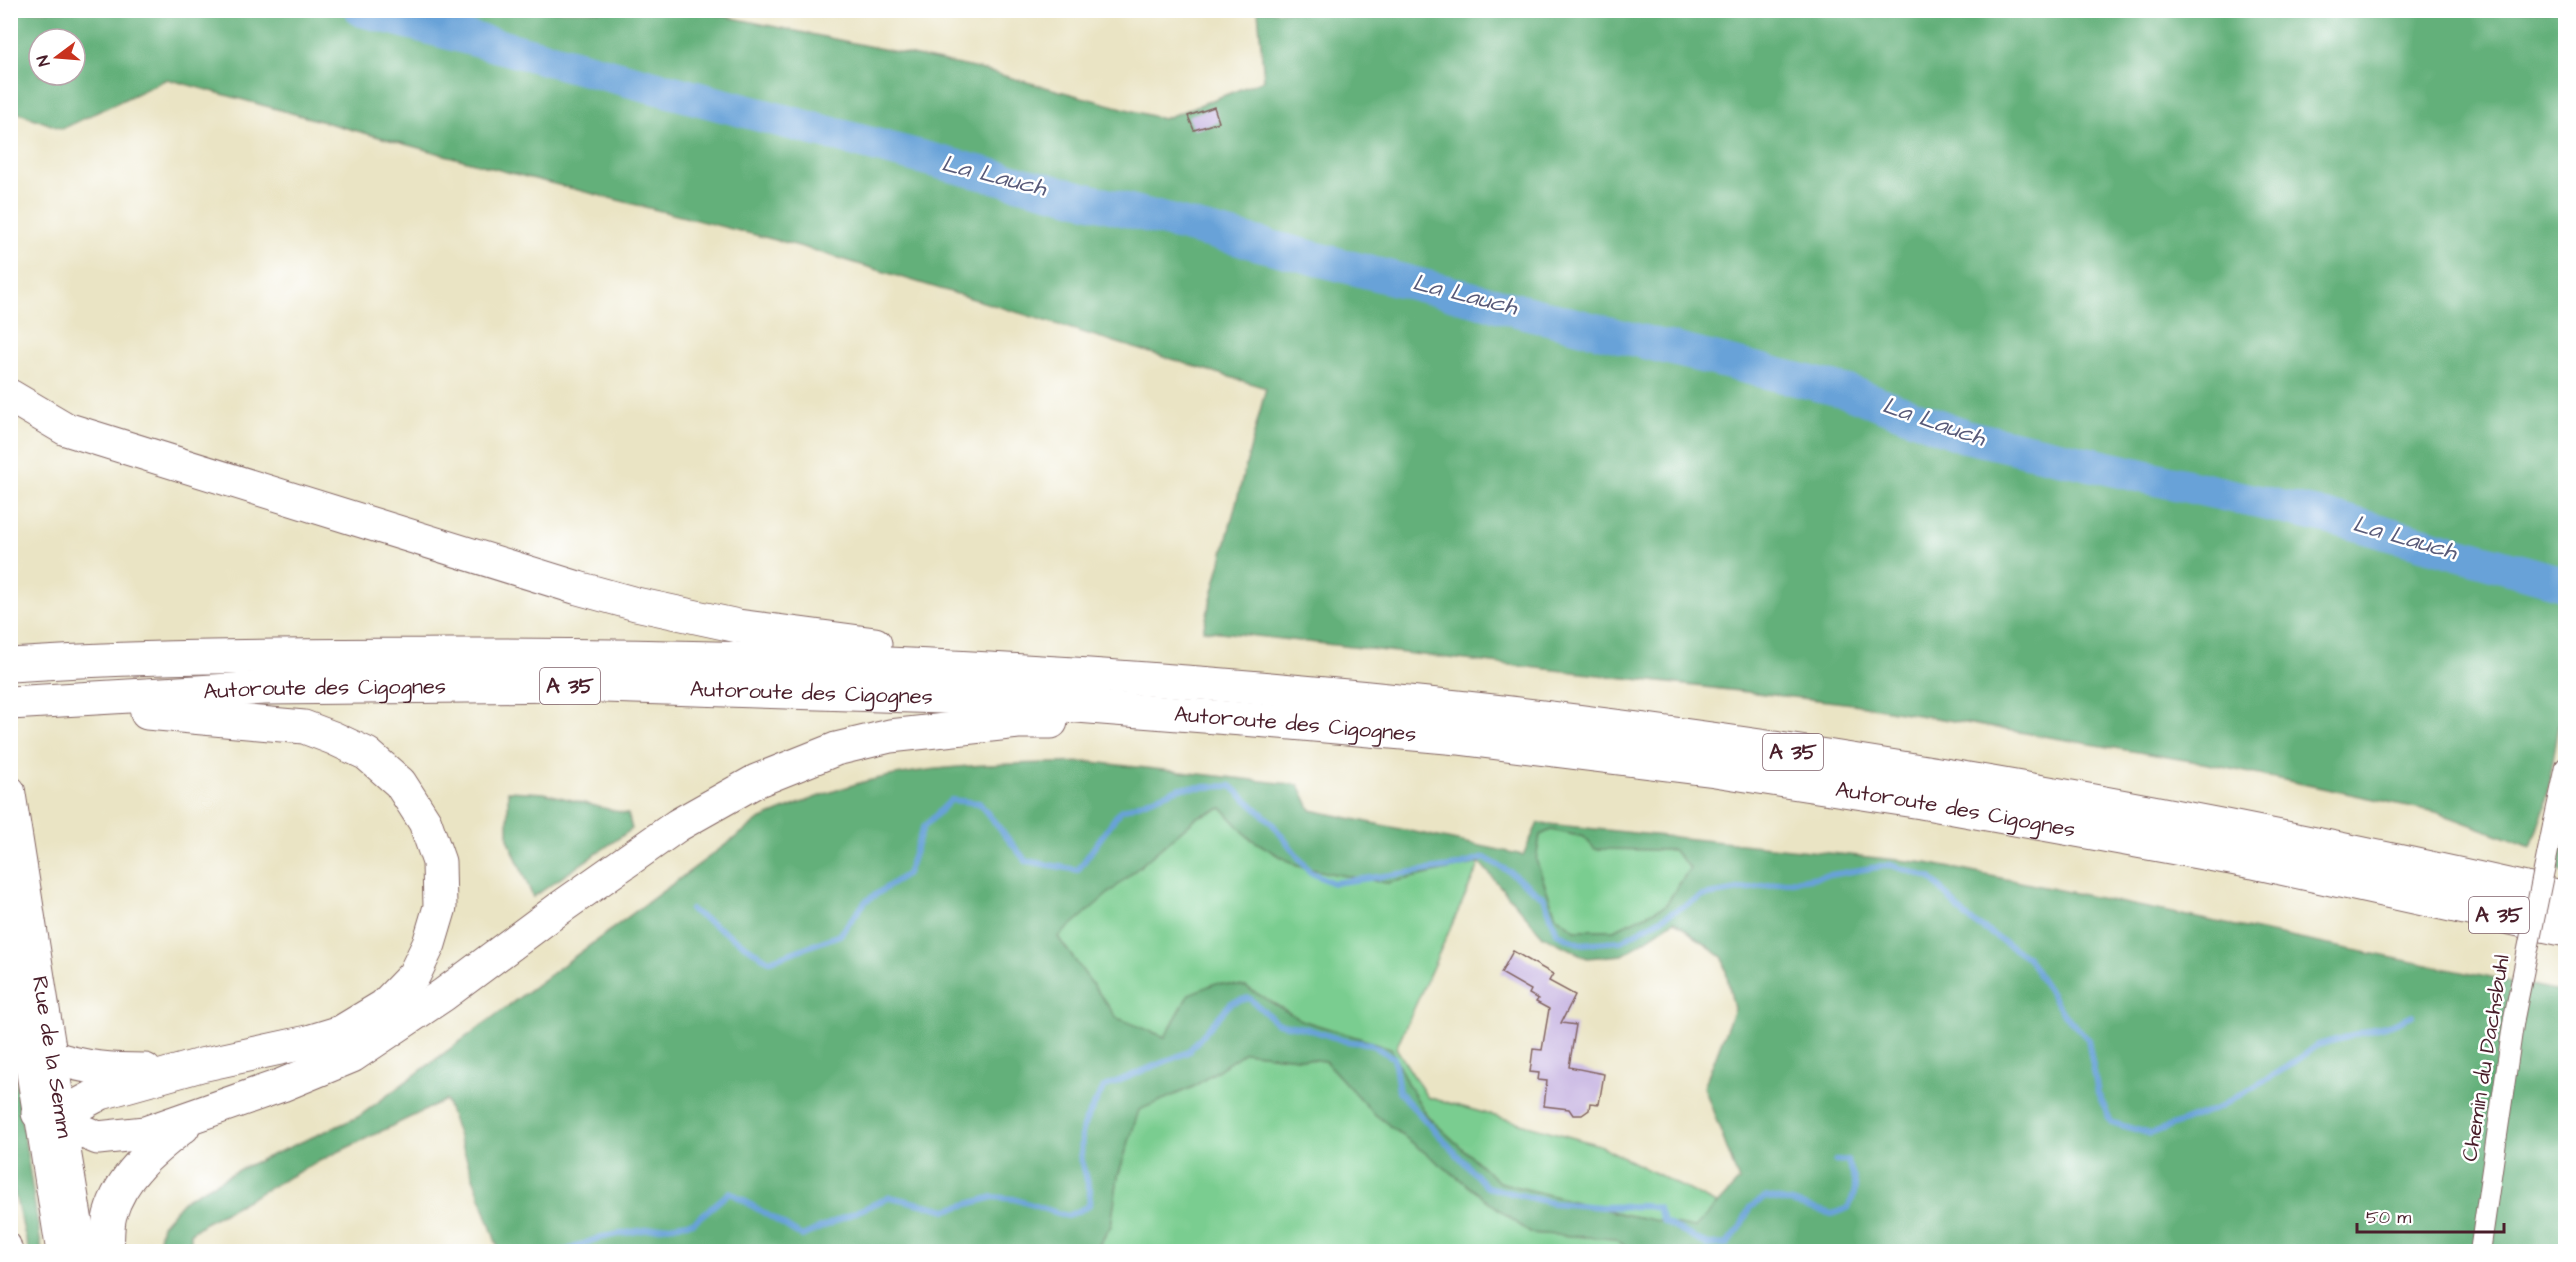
<svg xmlns="http://www.w3.org/2000/svg" width="2576" height="1262" font-family="'Architects Daughter',sans-serif">
	<style>
		.green { fill: #7acd90; stroke: #62765e; stroke-width: 1.5 }
		.forest { fill: #63b07a; stroke: #566852; stroke-width: 1.5; fill-rule: evenodd }
		.lines { fill: none; stroke-linecap: round; stroke-linejoin: round }
		.stream { stroke: #68a2d8; stroke-width: 6 }
		.river { stroke: #68a2d8; stroke-width: 34 }
		.building { fill: #c4b1e0 }
		.minor-casing { stroke: #826461; stroke-width: 22 }
		.secondary-casing { stroke: #826461; stroke-width: 29 }
		.primary-casing { stroke: #826461; stroke-width: 32 }
		.motorway-casing { stroke: #826461; stroke-width: 35 }
		.minor { stroke: #fff; stroke-width: 20 }
		.secondary { stroke: #fff; stroke-width: 27 }
		.primary { stroke: #fff; stroke-width: 30 }
		.motorway { stroke: #fff; stroke-width: 33 }
		.minor-bridge-casing { stroke: #826461; stroke-width: 22; stroke-linecap: butt }
		.minor-bridge { stroke: #fff; stroke-width: 20 }
		.labels { text-anchor: middle; dominant-baseline: central; stroke-width: 5; stroke-linejoin: round; paint-order: stroke }
		.shield { fill: #fff; stroke: #80626b; stroke-width: 1.5 }
		.shield-label { font-size: 21px; font-weight: bold; fill: #4a1f2b }
		.street-label { font-size: 22px; fill: #4a1f2b; stroke: #fff }
		.water-label { font-size: 24px; font-style: italic; fill: #585a79; stroke: #fff }
	</style>
	<rect width="100%" height="100%" fill="#fff"/>
	<filter id="ink" filterUnits="userSpaceOnUse"><feTurbulence type="fractalNoise" baseFrequency=".0167" numOctaves="2"/><feDisplacementMap in="SourceGraphic" scale="12" xChannelSelector="R" yChannelSelector="G"/><feConvolveMatrix kernelMatrix="1 2 1 2 8 2 1 2 1" color-interpolation-filters="sRGB"/></filter>
	<filter id="wash" filterUnits="userSpaceOnUse"><feTurbulence type="fractalNoise" baseFrequency=".008" numOctaves="4" result="noise"/><feDisplacementMap in="SourceGraphic" scale="24" xChannelSelector="R" yChannelSelector="G"/><feGaussianBlur stdDeviation="1.35" result="paint"/><feColorMatrix in="noise" values="0 0 0 0 0 0 0 0 0 0 0 0 0 0 0 0 0 1.4 0 .05"/><feComposite in="paint" operator="in"/></filter>
	<g filter="url(#wash)">
		<rect width="100%" height="100%" fill="#eae4c4"/>
		<!-- green -->
		<path class="green" d="M 1222,808 L 1249,838 L 1297,866 L 1330,873 L 1387,883 L 1480,863 L 1396,1048 L 1427,1097 L 1599,1145 L 1718,1205 L 1695,1229 L 1622,1214 L 1499,1182 L 1428,1117 L 1407,1083 L 1391,1048 L 1301,1020 L 1246,987 L 1189,994 L 1165,1037 L 1117,1018 L 1057,937 L 1197,817 Z
			M 1551,830 L 1584,837 L 1595,849 L 1673,850 L 1690,868 L 1665,906 L 1614,930 L 1575,930 L 1556,916 L 1536,860 L 1540,835 Z
			M 1245,1052 L 1325,1061 L 1372,1112 L 1530,1233 L 1616,1239 L 1631,1251 L 1095,1252 L 1111,1226 L 1118,1176 L 1139,1109 L 1193,1087 Z"/>
		<!-- forest -->
		<path class="forest" d="M 10,11 L 699,11 L 979,69 L 1163,119 L 1264,80 L 1258,11 L 2565,11 L 2566,687 L 2545,806 L 2531,847 L 2436,812 L 2203,763 L 1853,704 L 1203,630 L 1266,388 L 799,246 L 507,172 L 167,79 L 62,129 L 11,110 ZM 39,39 L 75,39 L 75,75 L 39,75 Z
			M 1092,762 L 1299,785 L 1311,810 L 1523,855 L 1538,823 L 1927,863 L 2565,993 L 2565,1251 L 1631,1251 L 1616,1239 L 1530,1233 L 1372,1112 L 1325,1061 L 1245,1052 L 1193,1087 L 1139,1110 L 1118,1176 L 1111,1226 L 1095,1251 L 499,1251 L 446,1100 L 311,1165 L 205,1223 L 191,1233 L 191,1251 L 156,1252 L 162,1225 L 184,1200 L 240,1169 L 358,1117 L 759,820 C 794,805 830,791 867,781 C 940,763 1017,764 1092,762 ZM 1222,808 L 1249,838 L 1297,866 L 1330,873 L 1387,883 L 1480,863 L 1543,936 L 1587,958 L 1623,955 L 1674,921 L 1723,958 L 1734,1009 L 1704,1087 L 1739,1181 L 1695,1228 L 1622,1214 L 1499,1182 L 1428,1117 L 1407,1083 L 1391,1048 L 1301,1020 L 1246,987 L 1216,983 L 1189,994 L 1165,1037 L 1117,1018 L 1058,937 L 1197,817 ZM 1551,830 L 1584,837 L 1595,849 L 1673,850 L 1690,868 L 1665,906 L 1614,930 L 1575,930 L 1556,916 L 1536,860 L 1540,835 Z
			M 508,791 L 544,793 L 628,814 L 632,829 L 533,897 L 508,839 Z
			M 2565,808 L 2565,872 L 2557,870 Z
			M 11,1051 L 42,1251 L 29,1251 L 11,1180 Z"/>
		<g class="lines">
			<!-- stream -->
			<path class="stream" d="M 691,910 L 769,961 L 840,935 L 866,901 L 907,874 L 923,828 L 951,800 L 979,803 L 1026,861 L 1078,870 L 1120,811 L 1180,788 L 1231,786 L 1270,821 L 1310,872 L 1333,883 L 1457,866 L 1485,858 L 1510,872 L 1544,898 L 1557,933 L 1580,944 L 1621,941 L 1702,896 L 1890,865 L 1931,878 L 1966,917 L 2028,958 L 2063,1013 L 2088,1039 L 2098,1093 L 2111,1122 L 2150,1134 L 2218,1108 L 2289,1066 L 2318,1045 L 2392,1024 L 2413,1015
				M 563,1252 L 601,1237 L 694,1222 L 730,1192 L 802,1236 L 890,1197 L 947,1210 L 993,1197 L 1014,1199 L 1067,1216 L 1089,1206 L 1090,1190 L 1081,1161 L 1082,1134 L 1085,1122 L 1104,1087 L 1188,1052 L 1231,1003 L 1249,998 L 1277,1023 L 1308,1029 L 1345,1041 L 1370,1044 L 1394,1058 L 1399,1092 L 1487,1187 L 1552,1203 L 1601,1207 L 1647,1206 L 1658,1208 L 1664,1222 L 1708,1245 L 1727,1244 L 1740,1228 L 1750,1207 L 1766,1197 L 1791,1202 L 1832,1214 L 1848,1208 C 1859,1188 1856,1180 1847,1160 L 1836,1161"/>
			<!-- river -->
			<path class="river" d="M 362,10 L 966,169 L 1599,331 L 1849,392 L 1965,436 L 2348,522 L 2566,584"/>
		</g>
		<g id="blocks">
			<!-- building -->
			<path class="building" d="M 1214,107 L 1219,122 L 1194,130 L 1188,116 Z
				M 1513,951 L 1553,974 L 1549,981 L 1575,995 L 1561,1023 L 1576,1025 L 1569,1067 L 1604,1074 L 1599,1104 L 1590,1103 L 1589,1110 L 1582,1115 L 1573,1115 L 1569,1109 L 1544,1106 L 1547,1081 L 1538,1080 L 1539,1073 L 1530,1072 L 1533,1049 L 1542,1050 L 1549,1009 L 1536,1002 L 1538,999 L 1529,994 L 1531,990 L 1501,973 Z"/>
		</g>
	</g>
	<g filter="url(#ink)">
		<use href="#blocks" fill-opacity="0" stroke="#826461" stroke-width="1.5"/>
		<g class="lines">
			<defs>
				<path id="minor" d="M 2553,826 L 2566,767
					M 10,1243 L 13,1252
					M 2480,1252 L 2514,1018"/>
				<path id="secondary" d="M 38,1114 L 60,1252
					M 62,1120 L 84,1252"/>
				<path id="primary" d="M 10,791 L 62,1120
					M 10,938 L 38,1113"/>
				<g id="motorway">
					<path d="M 10,396 L 66,429 L 578,588 L 636,604 L 738,626 L 875,644"/>
					<path d="M 10,665 C 157,655 304,656 450,655 C 786,654 1123,671 1457,707 C 1830,748 2200,815 2566,898"/>
					<path id="s1" d="M 10,703 L 265,688 L 574,685 L 974,698 L 1292,723 L 1458,738 L 1715,770 L 1921,802 L 2253,862 L 2566,930"/>
					<path d="M 52,1057 C 83,1068 113,1070 145,1070"/>
					<path d="M 38,1113 L 62,1120 L 74,1128 L 98,1138 L 145,1133 L 282,1085 L 352,1056 L 443,995 L 560,908 L 678,825 L 756,781 L 836,749 L 890,736 L 1018,722 L 1051,722"/>
					<path d="M 45,1133 L 75,1107 L 101,1093 L 201,1065 L 308,1042 L 341,1032 L 384,1006 L 414,975 L 429,944 L 440,907 L 439,862 L 425,822 L 400,783 L 367,754 L 333,738 L 304,727 L 147,713"/>
					<path d="M 107,1252 C 108,1240 107,1226 110,1215 C 121,1176 152,1151 183,1127"/>
				</g>
			</defs>
			<!-- minor casing -->
			<use href="#minor" class="minor-casing"/>
			<!-- secondary casing -->
			<use href="#secondary" class="secondary-casing"/>
			<!-- primary casing -->
			<use href="#primary" class="primary-casing"/>
			<!-- motorway casing -->
			<use href="#motorway" class="motorway-casing"/>
			<!-- minor -->
			<use href="#minor" class="minor"/>
			<!-- secondary -->
			<use href="#secondary" class="secondary"/>
			<!-- primary -->
			<use href="#primary" class="primary"/>
			<!-- motorway -->
			<use href="#motorway" class="motorway"/>
			<defs>
				<path id="minor-bridge" d="M 2514,1018 L 2553,826"/>
			</defs>
			<!-- minor-bridge casing -->
			<use href="#minor-bridge" class="minor-bridge-casing"/>
			<!-- minor-bridge -->
			<use href="#minor-bridge" class="minor-bridge"/>
		</g>
	</g>
	<g class="labels">
		<!-- shield labels -->
		<g class="shield">
			<rect x="540" y="668" width="60" height="36" rx="4.5"/>
			<rect x="1763" y="734" width="60" height="36" rx="4.5"/>
			<rect x="2469" y="897" width="60" height="36" rx="4.5"/>
		</g>
		<g class="shield-label">
			<text x="570" y="686">A 35</text>
			<text x="1793" y="752">A 35</text>
			<text x="2499" y="915">A 35</text>
		</g>
		<!-- street labels -->
		<g class="street-label">
			<text stroke="none"><textPath href="#s1" startOffset="315">Autoroute des Cigognes</textPath></text>
			<text stroke="none"><textPath href="#s1" startOffset="802">Autoroute des Cigognes</textPath></text>
			<text stroke="none"><textPath href="#s1" startOffset="1287">Autoroute des Cigognes</textPath></text>
			<text stroke="none"><textPath href="#s1" startOffset="1953">Autoroute des Cigognes</textPath></text>
			<text transform="translate(52 1057) rotate(81)">Rue de la Semm</text>
			<text transform="translate(2486 1058) rotate(-81)">Chemin du Dachsbuhl</text>
		</g>
		<!-- water labels -->
		<g class="water-label">
			<text transform="translate(994 176) rotate(14)">La Lauch</text>
			<text transform="translate(1465 295) rotate(14)">La Lauch</text>
			<text transform="translate(1934 422) rotate(19)">La Lauch</text>
			<text transform="translate(2405 538) rotate(16)">La Lauch</text>
		</g>
	</g>
	<!-- margin -->
	<rect width="2576" height="1262" fill="none" stroke="#fff" stroke-width="36"/>
	<!-- north arrow -->
	<g transform="translate(57 57) rotate(254)"><circle r="28" fill="#ffffff" stroke="#b7a5aa" stroke-width="1.5"/>
	<path d="M0-4.5L10 22L0 15L-10 22Z" fill="#c8321e"/>
	<text y="-9" font-size="16" font-weight="bold" text-anchor="middle" fill="#4a1f2b">N</text>
	</g>
	<!-- scale -->
	<path d="M2357 1223v9h147v-9" fill="none" stroke="#4a1f2b" stroke-width="3"/>
	<text x="2366" y="1223" font-size="18" fill="#4a1f2b" stroke="#ffffff" stroke-width="4.5" paint-order="stroke">50 m</text>
</svg>
